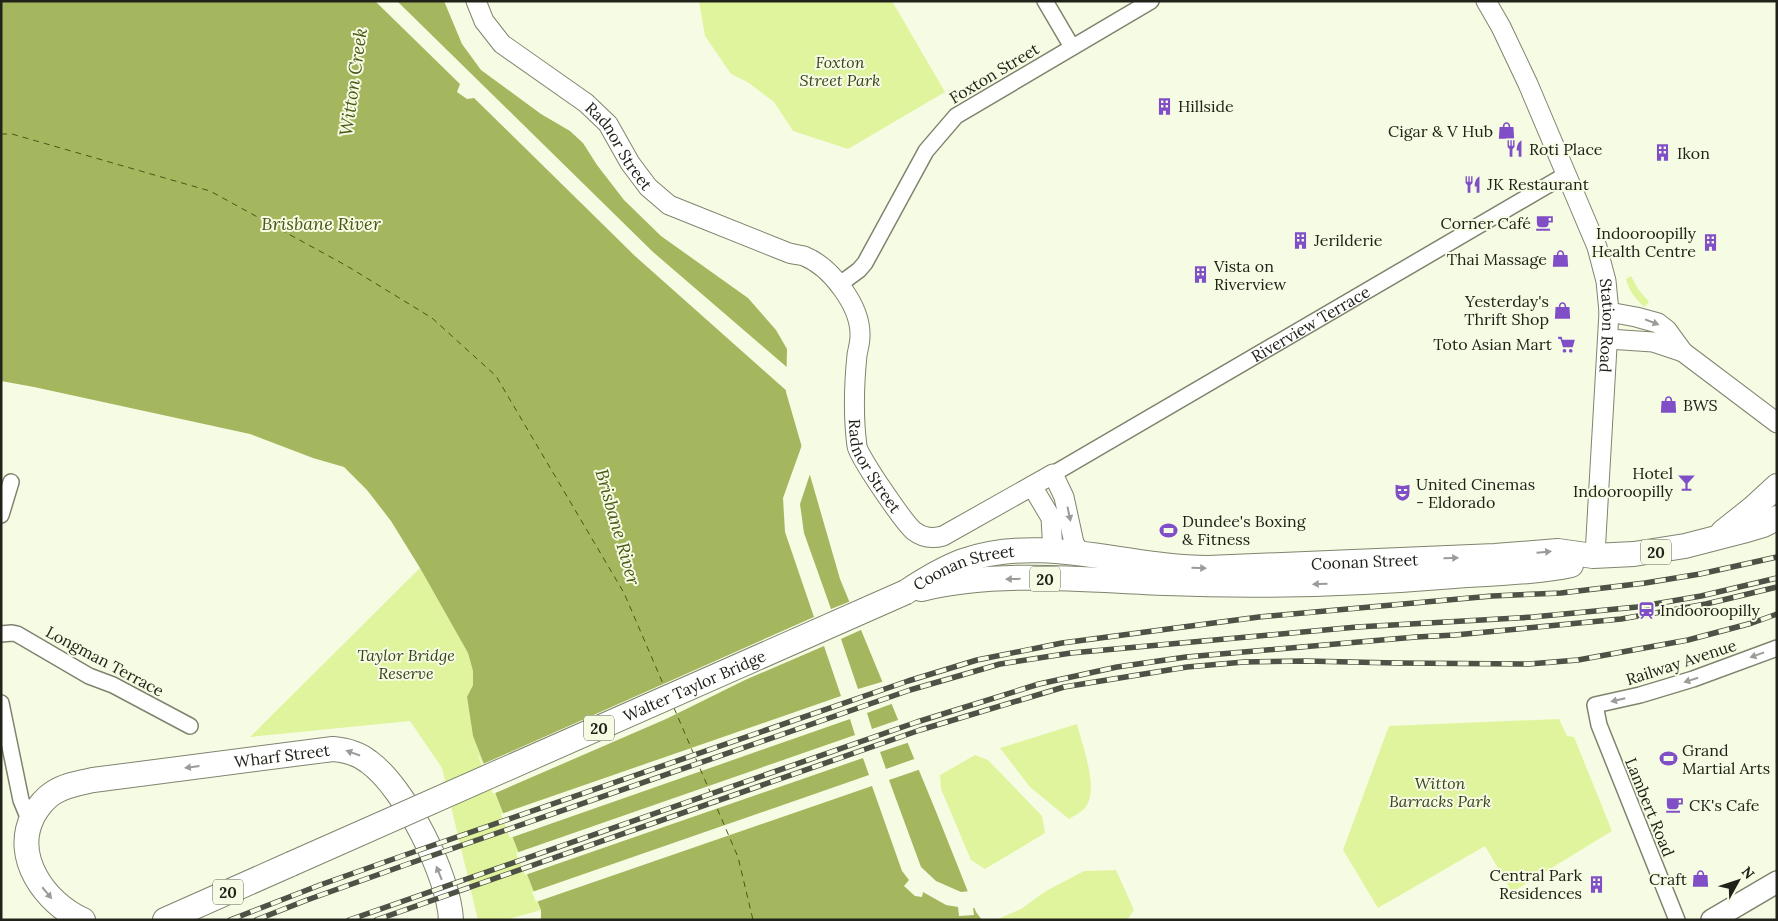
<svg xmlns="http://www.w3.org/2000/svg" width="1778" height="921" font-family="Lora,serif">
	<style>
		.green { fill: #e0f49e }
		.water { fill: #a4b75e }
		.pier { fill: #f5fce3 }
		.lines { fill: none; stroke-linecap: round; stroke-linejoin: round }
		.ferry { stroke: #4a5615; stroke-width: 1; stroke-dasharray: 6 5; stroke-linecap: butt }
		.minor-casing { stroke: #7e846d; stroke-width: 18 }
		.tertiary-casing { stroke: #7e846d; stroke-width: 21 }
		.secondary-casing { stroke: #7e846d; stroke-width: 24 }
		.primary-casing { stroke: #7e846d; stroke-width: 26 }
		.minor { stroke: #fff; stroke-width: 15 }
		.tertiary { stroke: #fff; stroke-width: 19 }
		.secondary { stroke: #fff; stroke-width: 21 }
		.primary { stroke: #fff; stroke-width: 24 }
		.rail-casing { stroke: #4e5145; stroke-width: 5.5 }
		.rail { stroke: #f5fce3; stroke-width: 4; stroke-dasharray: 11; stroke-linecap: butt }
		.primary-bridge-casing { stroke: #7e846d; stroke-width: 26; stroke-linecap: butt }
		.primary-bridge { stroke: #fff; stroke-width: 24 }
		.oneway { fill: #9b9c98 }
		.labels { text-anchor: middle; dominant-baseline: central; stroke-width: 4; stroke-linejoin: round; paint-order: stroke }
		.shield { fill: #f5fce3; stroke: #616456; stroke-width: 1 }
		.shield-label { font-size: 15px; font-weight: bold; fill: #21231a }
		.park-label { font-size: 16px; font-style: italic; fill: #39421c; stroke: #f5fce3 }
		.street-label { font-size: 16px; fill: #21231a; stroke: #f5fce3 }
		.poi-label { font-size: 16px; fill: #21231a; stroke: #f5fce3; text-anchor: start }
		.water-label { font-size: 18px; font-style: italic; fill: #4a5615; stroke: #f5fce3 }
	</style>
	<rect width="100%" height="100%" fill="#f5fce3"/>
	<!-- green -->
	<path class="green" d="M 699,1 L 892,1 L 945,92 L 848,149 L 793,131 L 774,102 L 749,83 L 731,74 L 705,36 Z
		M 1631,276 L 1638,289 L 1649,302 L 1644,307 C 1635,298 1629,291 1626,279 Z
		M 420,568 L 468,653 L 473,671 L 473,685 L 467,698 L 473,736 L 541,910 L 505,920 L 478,920 L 442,768 L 410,721 L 250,737 Z
		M 1559,719 L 1567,736 L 1574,737 L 1612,831 L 1512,892 L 1485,846 L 1378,908 L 1343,850 L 1389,726 Z
		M 1077,724 C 1082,745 1100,790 1085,808 C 1081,812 1074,816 1069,819 L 1030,787 L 1000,748 Z
		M 975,755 L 988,760 L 1042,816 L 1045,833 L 985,869 L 971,860 L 941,789 L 940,775 Z
		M 1116,870 L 1134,910 L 1127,920 L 996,920 L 1021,909 L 1046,891 L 1084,871 Z"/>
	<!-- water -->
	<path class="water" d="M 1,1 L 444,1 L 462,44 L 481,70 L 541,114 L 570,131 L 583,143 L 597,165 L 624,200 L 661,236 L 748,298 L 776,330 L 787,349 L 786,392 L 840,579 L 937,814 L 976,912 L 982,920 L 541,920 L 541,910 L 473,736 L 467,697 L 473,685 L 473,671 L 468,653 L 420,568 L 391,521 L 367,490 L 344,467 L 313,458 L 250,434 L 34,387 L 1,381 Z"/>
	<!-- pier -->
	<path class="pier" d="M 375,1 L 397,1 L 653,252 L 789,369 L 788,392 L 635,256 L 474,98 L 467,99 L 457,92 L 460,84 Z
		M 803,442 L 811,471 L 800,504 L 804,533 L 831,609 L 851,601 L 863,629 L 841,639 L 858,689 L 885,681 L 894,703 L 867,713 L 872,729 L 901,719 L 910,742 L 880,752 L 886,769 L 917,758 L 921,769 L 889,780 L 921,867 L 936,881 L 961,892 L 970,891 L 977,908 L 973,908 L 974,915 L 959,916 L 958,907 L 946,905 L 923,892 L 922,897 L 915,896 L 904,886 L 909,880 L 902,871 L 872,786 L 536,902 L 532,892 L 869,775 L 863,758 L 525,875 L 516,853 L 855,735 L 850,719 L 510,838 L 501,814 L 841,696 L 824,646 L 745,680 L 666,719 L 493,794 L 477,753 L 483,764 L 814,617 L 785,532 L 783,498 Z"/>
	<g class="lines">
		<!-- ferry -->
		<path class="ferry" d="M 1,134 L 12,134 L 210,191 L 347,266 L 432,318 L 496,376 L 624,593 L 664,686
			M 674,708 L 738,857 L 753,920"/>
		<defs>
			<g id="minor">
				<path d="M 1045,1 L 1072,47"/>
				<path d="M 840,284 L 859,270 L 865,263 L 926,151 L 956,116 L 1151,1"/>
				<path id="s1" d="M 1053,474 L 1567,174"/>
				<path d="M 1,515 L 11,482"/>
				<path d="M 1,634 L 12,633 L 17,634 L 89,676 L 113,685 L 190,726"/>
				<path d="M 1,703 L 21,800 L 30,822"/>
				<path d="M 1677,920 L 1599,725 L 1595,705 L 1640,695 L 1693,679 L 1777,648"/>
			</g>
			<g id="tertiary">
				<path id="s2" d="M 476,1 L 484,21 L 502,44 L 586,103 L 608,124 L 630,163 L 648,187 L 669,205 L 789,253 C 793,254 799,255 804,256 C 831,267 861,306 860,336 C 860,343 858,349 857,355 C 854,385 853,416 857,446 C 858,456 905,524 914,531 C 923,538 932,539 943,536 L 1053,474 L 1064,497 L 1074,543 L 1081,554"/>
				<path id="s3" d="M 1486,1 L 1501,27 L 1528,84 L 1597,247 L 1606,281 L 1609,312 L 1595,555"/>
				<path d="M 1609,312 L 1636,317 L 1658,323 L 1667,330 L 1683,352 L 1777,423"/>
				<path d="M 1608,339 L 1653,342 L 1683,352"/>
				<path d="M 1032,486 L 1051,518 L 1053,552"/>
			</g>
			<path id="secondary" d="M 1712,920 L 1777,882"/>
			<g id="primary">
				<path d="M 1723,532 L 1752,509 L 1777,486"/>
				<path d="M 921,589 C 1000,570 1085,580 1166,583 C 1262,587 1358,584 1454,576 C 1492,573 1533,573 1571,565"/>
				<path id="s4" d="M 906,592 C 924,580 942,569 963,561 C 1042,533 1127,568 1208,568 L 1495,556 L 1558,551 L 1593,556 L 1634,554 L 1685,546 L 1743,531 L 1763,525 L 1777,518"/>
				<path id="s5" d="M 83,920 C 45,903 12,857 33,816 C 38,807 44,799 53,793 C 65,785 79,783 93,780 L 333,749 C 346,750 359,754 369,762 C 405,788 449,876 451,920"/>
				<path d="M 165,920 L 291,864"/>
			</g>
		</defs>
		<!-- minor casing -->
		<use href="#minor" class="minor-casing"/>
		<!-- tertiary casing -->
		<use href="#tertiary" class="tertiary-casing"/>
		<!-- secondary casing -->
		<use href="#secondary" class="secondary-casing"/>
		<!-- primary casing -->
		<use href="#primary" class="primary-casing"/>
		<!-- minor -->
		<use href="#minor" class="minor"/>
		<!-- tertiary -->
		<use href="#tertiary" class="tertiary"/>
		<!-- secondary -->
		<use href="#secondary" class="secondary"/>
		<!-- primary -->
		<use href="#primary" class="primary"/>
		<defs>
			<path id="rail" d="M 230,920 L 320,885 L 402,856 L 908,681 L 977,660 L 1062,643 L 1259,617 L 1492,596 L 1561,593 L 1645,583 L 1700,574 L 1777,557
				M 256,920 L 307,900 L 405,865 L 910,690 L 1000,664 L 1071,653 L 1357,627 L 1533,617 L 1637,607 L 1701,596 L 1777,578
				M 349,920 L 917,722 L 1039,684 L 1117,667 L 1186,657 L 1416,637 L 1455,635 L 1621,619 L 1706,604 L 1777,587
				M 376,920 L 920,730 L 1064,687 L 1187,667 L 1244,662 L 1305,661 L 1397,663 L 1529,664 L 1578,660 L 1688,640 L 1752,623 L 1777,614"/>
		</defs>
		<!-- rail casing -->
		<use href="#rail" class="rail-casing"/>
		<!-- rail -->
		<use href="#rail" class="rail"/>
		<defs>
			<g id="primary-bridge">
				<path id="s6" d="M 291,864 L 906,592"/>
			</g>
		</defs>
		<!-- primary-bridge casing -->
		<use href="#primary-bridge" class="primary-bridge-casing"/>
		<!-- primary-bridge -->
		<use href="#primary-bridge" class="primary-bridge"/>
	</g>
	<!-- one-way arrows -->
	<defs><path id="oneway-solid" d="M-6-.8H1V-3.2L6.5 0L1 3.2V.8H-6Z" transform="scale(1.25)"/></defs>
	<g class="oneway">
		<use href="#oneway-solid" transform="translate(1652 322) rotate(21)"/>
		<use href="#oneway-solid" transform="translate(1069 514) rotate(78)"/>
		<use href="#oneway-solid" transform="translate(1544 552) rotate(-5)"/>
		<use href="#oneway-solid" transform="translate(1451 558) rotate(-2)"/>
		<use href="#oneway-solid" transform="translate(1199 568) rotate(1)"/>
		<use href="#oneway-solid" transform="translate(1013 579) rotate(179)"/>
		<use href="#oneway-solid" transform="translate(1320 584) rotate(178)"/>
		<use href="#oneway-solid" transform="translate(1757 655) rotate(160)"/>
		<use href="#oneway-solid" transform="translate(1691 680) rotate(162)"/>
		<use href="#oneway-solid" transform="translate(1618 700) rotate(167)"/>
		<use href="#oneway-solid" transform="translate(353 753) rotate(-161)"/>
		<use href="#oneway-solid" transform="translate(192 767) rotate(173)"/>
		<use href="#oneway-solid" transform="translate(439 873) rotate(-112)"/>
		<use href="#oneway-solid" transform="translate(47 893) rotate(50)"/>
	</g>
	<!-- icons -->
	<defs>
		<symbol id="building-bare" viewBox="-9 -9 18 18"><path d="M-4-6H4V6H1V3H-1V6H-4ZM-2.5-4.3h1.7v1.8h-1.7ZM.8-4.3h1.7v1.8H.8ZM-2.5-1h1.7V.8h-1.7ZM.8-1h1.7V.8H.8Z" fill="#804ec6" stroke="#f5fce3" stroke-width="2.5" paint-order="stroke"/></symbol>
		<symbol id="shop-bare" viewBox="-9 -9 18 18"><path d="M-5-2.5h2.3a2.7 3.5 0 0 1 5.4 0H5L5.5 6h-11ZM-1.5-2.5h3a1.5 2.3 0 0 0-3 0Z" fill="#804ec6" stroke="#f5fce3" stroke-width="2.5" paint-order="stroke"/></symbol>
		<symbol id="restaurant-bare" viewBox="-9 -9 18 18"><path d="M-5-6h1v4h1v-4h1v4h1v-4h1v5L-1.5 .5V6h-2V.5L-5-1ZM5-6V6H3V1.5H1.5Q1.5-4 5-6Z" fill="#804ec6" stroke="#f5fce3" stroke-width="2.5" paint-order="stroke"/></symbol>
		<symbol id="cafe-bare" viewBox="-9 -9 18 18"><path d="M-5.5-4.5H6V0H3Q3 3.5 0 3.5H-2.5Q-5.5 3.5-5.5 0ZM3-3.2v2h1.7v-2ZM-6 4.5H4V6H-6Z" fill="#804ec6" stroke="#f5fce3" stroke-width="2.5" paint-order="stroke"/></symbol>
		<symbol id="supermarket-bare" viewBox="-9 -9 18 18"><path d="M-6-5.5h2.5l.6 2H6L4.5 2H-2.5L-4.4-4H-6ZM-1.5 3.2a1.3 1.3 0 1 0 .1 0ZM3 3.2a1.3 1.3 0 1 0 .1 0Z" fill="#804ec6" stroke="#f5fce3" stroke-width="2.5" paint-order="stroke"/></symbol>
		<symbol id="bar-bare" viewBox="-9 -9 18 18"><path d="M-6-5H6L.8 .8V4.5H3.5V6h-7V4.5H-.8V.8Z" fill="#804ec6" stroke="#f5fce3" stroke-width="2.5" paint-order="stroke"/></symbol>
		<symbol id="theatre-bare" viewBox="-9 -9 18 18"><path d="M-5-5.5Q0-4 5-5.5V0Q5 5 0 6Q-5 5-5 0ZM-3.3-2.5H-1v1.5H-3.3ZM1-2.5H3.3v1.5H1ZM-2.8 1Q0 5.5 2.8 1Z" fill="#804ec6" stroke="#f5fce3" stroke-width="2.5" paint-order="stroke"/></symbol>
		<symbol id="stadium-bare" viewBox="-9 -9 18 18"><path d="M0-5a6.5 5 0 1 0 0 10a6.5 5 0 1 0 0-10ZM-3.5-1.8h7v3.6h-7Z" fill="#804ec6" stroke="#f5fce3" stroke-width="2.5" paint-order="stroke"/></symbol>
		<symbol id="station-bare" viewBox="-9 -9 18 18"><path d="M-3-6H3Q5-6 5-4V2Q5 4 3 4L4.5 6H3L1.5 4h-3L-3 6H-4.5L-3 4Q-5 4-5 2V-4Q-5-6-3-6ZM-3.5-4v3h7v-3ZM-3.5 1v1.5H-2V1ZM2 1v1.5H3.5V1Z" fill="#804ec6" stroke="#f5fce3" stroke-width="2.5" paint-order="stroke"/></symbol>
	</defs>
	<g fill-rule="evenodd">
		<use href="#building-bare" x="1152" y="94" width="25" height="25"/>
		<use href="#shop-bare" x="1494" y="118" width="25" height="25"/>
		<use href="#restaurant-bare" x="1502" y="136" width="25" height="25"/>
		<use href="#building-bare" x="1650" y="140" width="25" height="25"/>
		<use href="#restaurant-bare" x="1460" y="172" width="25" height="25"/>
		<use href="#cafe-bare" x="1532" y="210" width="25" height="25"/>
		<use href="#building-bare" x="1288" y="228" width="25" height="25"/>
		<use href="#building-bare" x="1698" y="230" width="25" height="25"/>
		<use href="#shop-bare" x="1548" y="246" width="25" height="25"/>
		<use href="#building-bare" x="1188" y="262" width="25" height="25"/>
		<use href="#shop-bare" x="1550" y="298" width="25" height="25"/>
		<use href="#supermarket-bare" x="1554" y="332" width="25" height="25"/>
		<use href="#shop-bare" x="1656" y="392" width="25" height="25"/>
		<use href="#bar-bare" x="1674" y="470" width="25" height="25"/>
		<use href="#theatre-bare" x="1390" y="480" width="25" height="25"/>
		<use href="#stadium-bare" x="1156" y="518" width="25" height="25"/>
		<use href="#station-bare" x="1634" y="598" width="25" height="25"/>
		<use href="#stadium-bare" x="1656" y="746" width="25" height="25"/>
		<use href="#cafe-bare" x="1662" y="792" width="25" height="25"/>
		<use href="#shop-bare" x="1688" y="866" width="25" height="25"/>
		<use href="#building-bare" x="1584" y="872" width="25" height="25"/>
	</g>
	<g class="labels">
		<!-- shield labels -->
		<g class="shield">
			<rect x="1641" y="539.5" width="30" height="25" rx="4"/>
			<rect x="1030" y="566.5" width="30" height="25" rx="4"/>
			<rect x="584" y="715.5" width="30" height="25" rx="4"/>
			<rect x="213" y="879.5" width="30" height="25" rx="4"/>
		</g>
		<g class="shield-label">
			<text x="1656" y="552">20</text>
			<text x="1045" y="579">20</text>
			<text x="599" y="728">20</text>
			<text x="228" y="892">20</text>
		</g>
		<!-- park labels -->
		<g class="park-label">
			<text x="840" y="62">Foxton<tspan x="840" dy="18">Street Park</tspan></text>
			<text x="406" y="655">Taylor Bridge<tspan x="406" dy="18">Reserve</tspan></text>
			<text x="1440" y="783">Witton<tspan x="1440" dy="18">Barracks Park</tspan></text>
		</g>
		<!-- street labels -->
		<g class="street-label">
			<text transform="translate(994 73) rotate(-31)">Foxton Street</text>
			<text stroke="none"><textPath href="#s2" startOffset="208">Radnor Street</textPath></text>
			<text stroke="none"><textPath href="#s1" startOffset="298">Riverview Terrace</textPath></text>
			<text stroke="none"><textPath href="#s3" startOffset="350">Station Road</textPath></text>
			<text stroke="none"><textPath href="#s2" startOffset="668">Radnor Street</textPath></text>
			<text stroke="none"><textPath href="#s4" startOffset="469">Coonan Street</textPath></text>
			<text stroke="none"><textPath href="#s4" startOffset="64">Coonan Street</textPath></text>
			<text transform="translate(105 661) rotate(28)">Longman Terrace</text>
			<text transform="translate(1681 662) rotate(-18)">Railway Avenue</text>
			<text stroke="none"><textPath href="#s6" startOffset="441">Walter Taylor Bridge</textPath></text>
			<text stroke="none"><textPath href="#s5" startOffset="392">Wharf Street</textPath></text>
			<text transform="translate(1650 807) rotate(68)">Lambert Road</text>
		</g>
		<!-- poi labels -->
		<g class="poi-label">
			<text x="1178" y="106">Hillside</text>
			<text x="1493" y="131" text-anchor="end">Cigar &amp; V Hub</text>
			<text x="1529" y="149">Roti Place</text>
			<text x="1677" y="153">Ikon</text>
			<text x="1487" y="184">JK Restaurant</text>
			<text x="1531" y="223" text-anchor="end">Corner Café</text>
			<text x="1696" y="233" text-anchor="end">Indooroopilly<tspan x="1696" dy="18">Health Centre</tspan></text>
			<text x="1314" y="240">Jerilderie</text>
			<text x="1547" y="259" text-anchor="end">Thai Massage</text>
			<text x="1214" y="266">Vista on<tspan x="1214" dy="18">Riverview</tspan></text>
			<text x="1549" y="301" text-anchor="end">Yesterday's<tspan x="1549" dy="18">Thrift Shop</tspan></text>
			<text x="1552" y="344" text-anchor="end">Toto Asian Mart</text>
			<text x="1683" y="405">BWS</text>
			<text x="1673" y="473" text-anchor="end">Hotel<tspan x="1673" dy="18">Indooroopilly</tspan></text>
			<text x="1416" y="484">United Cinemas<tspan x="1416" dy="18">- Eldorado</tspan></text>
			<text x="1182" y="521">Dundee's Boxing<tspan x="1182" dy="18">&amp; Fitness</tspan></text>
			<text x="1660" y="610">Indooroopilly</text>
			<text x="1682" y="750">Grand<tspan x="1682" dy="18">Martial Arts</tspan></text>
			<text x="1689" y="805">CK's Cafe</text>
			<text x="1582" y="875" text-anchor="end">Central Park<tspan x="1582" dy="18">Residences</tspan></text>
			<text x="1687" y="879" text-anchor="end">Craft</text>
		</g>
		<!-- water labels -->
		<g class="water-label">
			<text transform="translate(353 82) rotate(-82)">Witton Creek</text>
			<text x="321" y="223">Brisbane River</text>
			<text transform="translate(618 527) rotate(74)">Brisbane River</text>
		</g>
	</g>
	<!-- border -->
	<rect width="1778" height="921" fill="none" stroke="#21231a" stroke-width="5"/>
	<!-- north arrow -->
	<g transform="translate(1738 881) rotate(50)" stroke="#f5fce3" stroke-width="4" paint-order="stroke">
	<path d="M0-4L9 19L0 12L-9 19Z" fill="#21231a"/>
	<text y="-8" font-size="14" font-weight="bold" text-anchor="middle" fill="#21231a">N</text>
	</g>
</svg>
